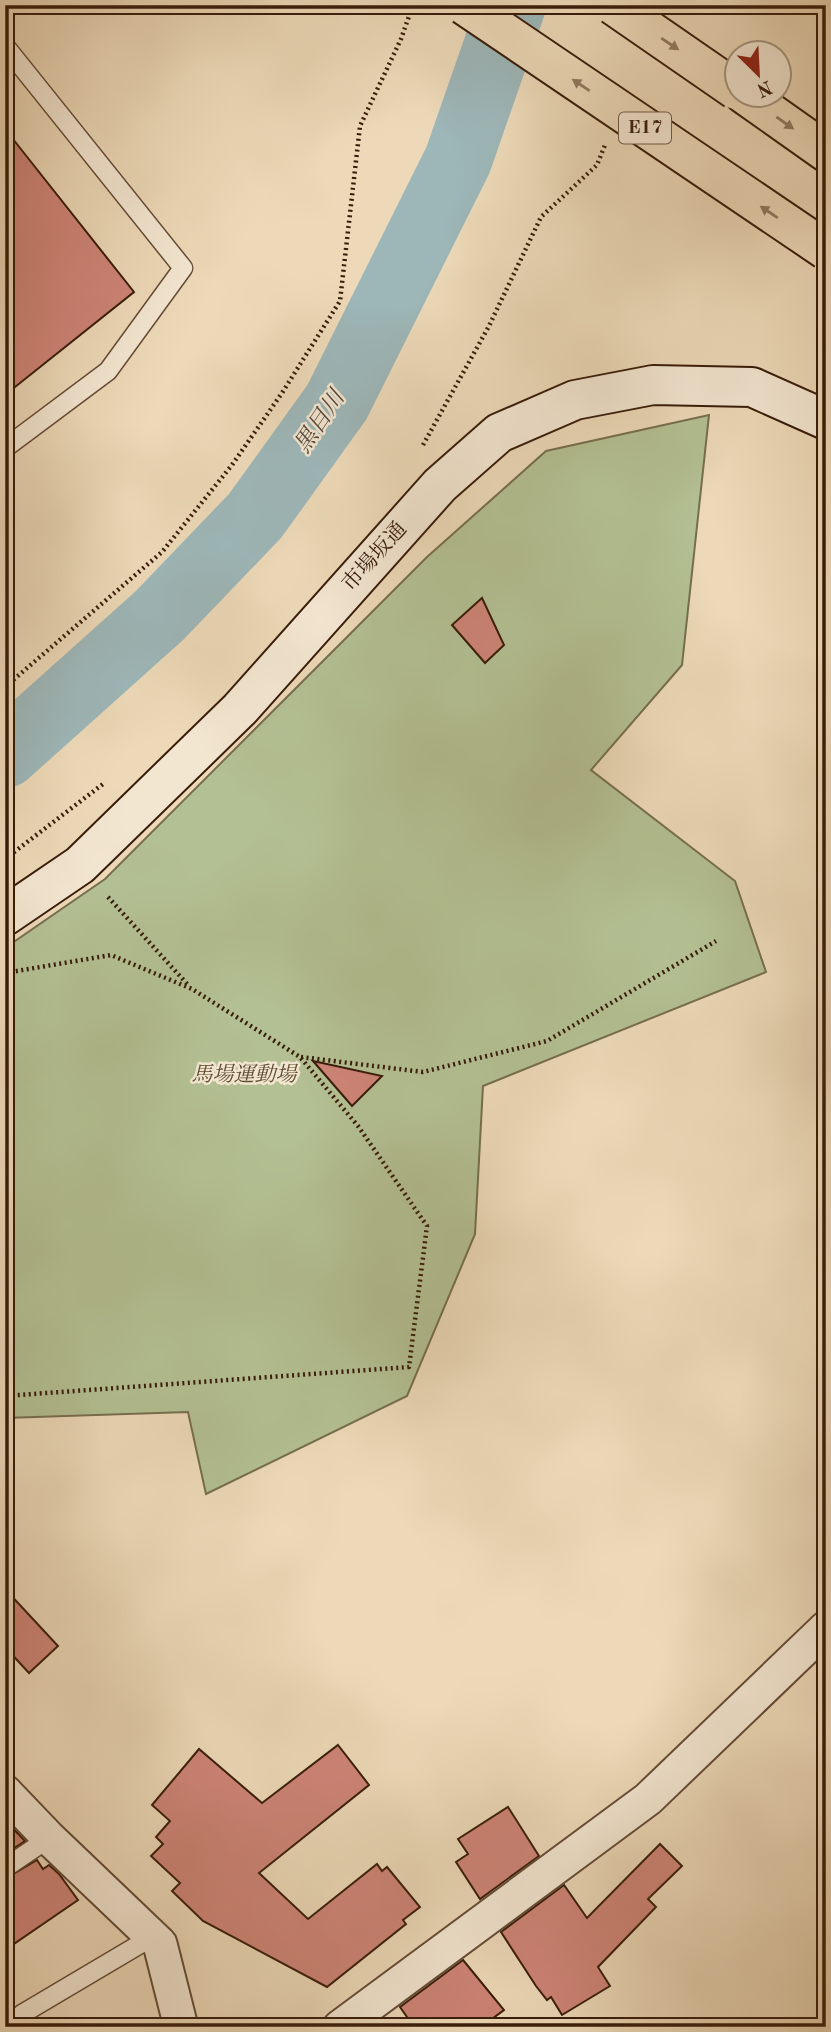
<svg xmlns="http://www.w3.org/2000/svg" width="831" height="2032" font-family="'Old Standard TT','Noto Serif JP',serif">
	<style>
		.green { fill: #b3c093; stroke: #766e4e; stroke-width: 2 }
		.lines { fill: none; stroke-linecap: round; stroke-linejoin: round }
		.river { stroke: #9db7b9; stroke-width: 68 }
		.building { fill: #ce8477; stroke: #381c0a; stroke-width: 2 }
		.lane-casing { stroke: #654b36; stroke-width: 21 }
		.street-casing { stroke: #654b36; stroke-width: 37 }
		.secondary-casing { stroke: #381c0a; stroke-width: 42 }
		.highway-casing { stroke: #381c0a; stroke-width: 42 }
		.path { stroke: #381c0a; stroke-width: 4.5; stroke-dasharray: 2 3.5; stroke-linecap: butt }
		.lane { stroke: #f3e6d1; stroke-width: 18 }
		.street { stroke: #f3e6d1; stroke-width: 33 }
		.secondary { stroke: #f3e6d1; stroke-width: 38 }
		.highway { stroke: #edd9b8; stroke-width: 38 }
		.highway-bridge-casing { stroke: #381c0a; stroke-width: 42; stroke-linecap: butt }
		.highway-bridge { stroke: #edd9b8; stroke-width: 38 }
		.oneway { fill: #927a61 }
		.labels { text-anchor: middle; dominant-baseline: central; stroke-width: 5; stroke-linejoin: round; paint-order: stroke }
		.shield { fill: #f3e6d1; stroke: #705946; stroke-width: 2 }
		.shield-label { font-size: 19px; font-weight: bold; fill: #381c0a }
		.street-label { font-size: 21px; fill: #381c0a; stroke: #f3e6d1 }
		.park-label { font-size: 21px; font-style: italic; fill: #5d4d33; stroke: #f3e6d1 }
		.water-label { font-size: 23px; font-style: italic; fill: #564a3f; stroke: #f3e6d1 }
	</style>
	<rect width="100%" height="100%" fill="#edd9b8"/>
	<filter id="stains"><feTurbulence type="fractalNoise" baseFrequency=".00286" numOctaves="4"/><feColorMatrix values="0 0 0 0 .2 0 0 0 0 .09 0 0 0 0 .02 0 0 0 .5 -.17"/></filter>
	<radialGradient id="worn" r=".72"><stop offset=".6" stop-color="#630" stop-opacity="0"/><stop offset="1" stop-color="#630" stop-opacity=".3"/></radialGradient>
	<!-- green -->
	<path class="green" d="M 709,415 L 682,665 L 591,770 L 735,881 L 766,972 L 483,1086 L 475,1234 L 407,1396 L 206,1494 L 188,1412 L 5,1418 L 5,948 L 105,879 L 427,557 L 546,451 Z"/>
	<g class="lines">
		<!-- river -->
		<path class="river" d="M 5,754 L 160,615 L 255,516 L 337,402 L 458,160 L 512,5"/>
	</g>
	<!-- building -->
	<path class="building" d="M 5,129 L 134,292 L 5,395 Z
		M 482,598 L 504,645 L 485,663 L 452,625 Z
		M 313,1061 L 382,1076 L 352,1106 Z
		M 5,1589 L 58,1646 L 29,1673 L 5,1647 Z
		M 338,1745 L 369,1785 L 259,1873 L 308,1919 L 377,1864 L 382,1871 L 387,1867 L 420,1907 L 403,1920 L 406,1924 L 327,1987 L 203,1921 L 172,1891 L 180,1883 L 151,1856 L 163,1844 L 156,1837 L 170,1821 L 152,1805 L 199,1749 L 262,1803 Z
		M 508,1807 L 539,1856 L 480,1899 L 456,1862 L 468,1854 L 458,1839 Z
		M 5,1820 L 25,1841 L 5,1854 Z
		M 660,1844 L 682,1866 L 648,1899 L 656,1907 L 598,1967 L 610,1986 L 562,2015 L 551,1997 L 547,2000 L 536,1986 L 501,1932 L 564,1885 L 587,1918 Z
		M 37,1860 L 43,1869 L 49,1865 L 59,1874 L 78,1900 L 5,1950 L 5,1879 Z
		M 463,1960 L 504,2010 L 481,2027 L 414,2027 L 400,2007 Z"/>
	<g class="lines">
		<defs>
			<path id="lane" d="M 5,46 L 183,268 L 108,371 L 5,448
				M 5,1868 L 49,1838
				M 15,2027 L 22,2014 L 152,1937"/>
			<path id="street" d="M 5,1792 L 49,1838 L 160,1944 L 181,2027
				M 340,2027 L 648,1799 L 826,1628"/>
			<path id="secondary" d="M 5,916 L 80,865 L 240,709 L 440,485 L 499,433 L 575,400 L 653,385 L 752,387 L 826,420"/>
			<path id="highway" d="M 744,94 L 826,152"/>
		</defs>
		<!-- lane casing -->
		<use href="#lane" class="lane-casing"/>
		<!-- street casing -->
		<use href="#street" class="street-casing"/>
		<!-- secondary casing -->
		<use href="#secondary" class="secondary-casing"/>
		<!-- highway casing -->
		<use href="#highway" class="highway-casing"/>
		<!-- path -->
		<path class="path" d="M 423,445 L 489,326 L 541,217 L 597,165 L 605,145
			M 5,687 L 162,552 L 232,465 L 282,393 L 340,301 L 360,126 L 401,39 L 413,5
			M 5,859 L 103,784
			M 108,897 L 189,986
			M 5,973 L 111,955 L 192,989 L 300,1057 L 358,1126 L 427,1226 L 409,1367 L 5,1396
			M 301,1057 L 423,1072 L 547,1041 L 716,941"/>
		<!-- lane -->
		<use href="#lane" class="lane"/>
		<!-- street -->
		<use href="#street" class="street"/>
		<!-- secondary -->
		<use href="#secondary" class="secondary"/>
		<!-- highway -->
		<use href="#highway" class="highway"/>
		<defs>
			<path id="highway-bridge" d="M 464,5 L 826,250
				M 613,5 L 736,90"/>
		</defs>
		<!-- highway-bridge casing -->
		<use href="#highway-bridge" class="highway-bridge-casing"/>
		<!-- highway-bridge -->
		<use href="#highway-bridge" class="highway-bridge"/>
	</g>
	<!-- one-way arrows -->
	<defs><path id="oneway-solid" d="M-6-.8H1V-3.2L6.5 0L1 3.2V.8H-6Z" transform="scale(1.75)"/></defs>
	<g class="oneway">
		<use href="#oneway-solid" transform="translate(670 44) rotate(34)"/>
		<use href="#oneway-solid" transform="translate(581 85) rotate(-146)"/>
		<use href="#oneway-solid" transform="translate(785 123) rotate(35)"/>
		<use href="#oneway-solid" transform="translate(769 212) rotate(-146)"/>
	</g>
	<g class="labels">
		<!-- shield labels -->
		<rect class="shield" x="619" y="112.5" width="52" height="31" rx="5"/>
		<g class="shield-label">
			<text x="645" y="128">E17</text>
		</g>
		<!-- street labels -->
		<g class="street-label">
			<text transform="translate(375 557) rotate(-48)">市場坂通</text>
		</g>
		<!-- park labels -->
		<g class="park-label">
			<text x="244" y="1075">馬場運動場</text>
		</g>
		<!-- water labels -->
		<g class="water-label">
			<text transform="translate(320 422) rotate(-56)">黒目川</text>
		</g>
	</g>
	<!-- margin -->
	<rect width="831" height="2032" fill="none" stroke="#edd9b8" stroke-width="28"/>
	<rect x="7" y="7" width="817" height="2018" fill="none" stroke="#381c0a" stroke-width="3.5"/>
	<rect x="14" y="14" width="803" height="2004" fill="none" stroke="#381c0a" stroke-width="2"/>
	<!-- north arrow -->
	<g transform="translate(758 74) rotate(156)"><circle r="33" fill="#f3e6d1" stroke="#a89581" stroke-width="2"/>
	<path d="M0-5L12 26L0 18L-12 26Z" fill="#8f2418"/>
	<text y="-10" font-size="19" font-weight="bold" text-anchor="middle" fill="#381c0a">N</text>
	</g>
	<rect width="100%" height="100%" filter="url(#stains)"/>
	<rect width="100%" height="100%" fill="url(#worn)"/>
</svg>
